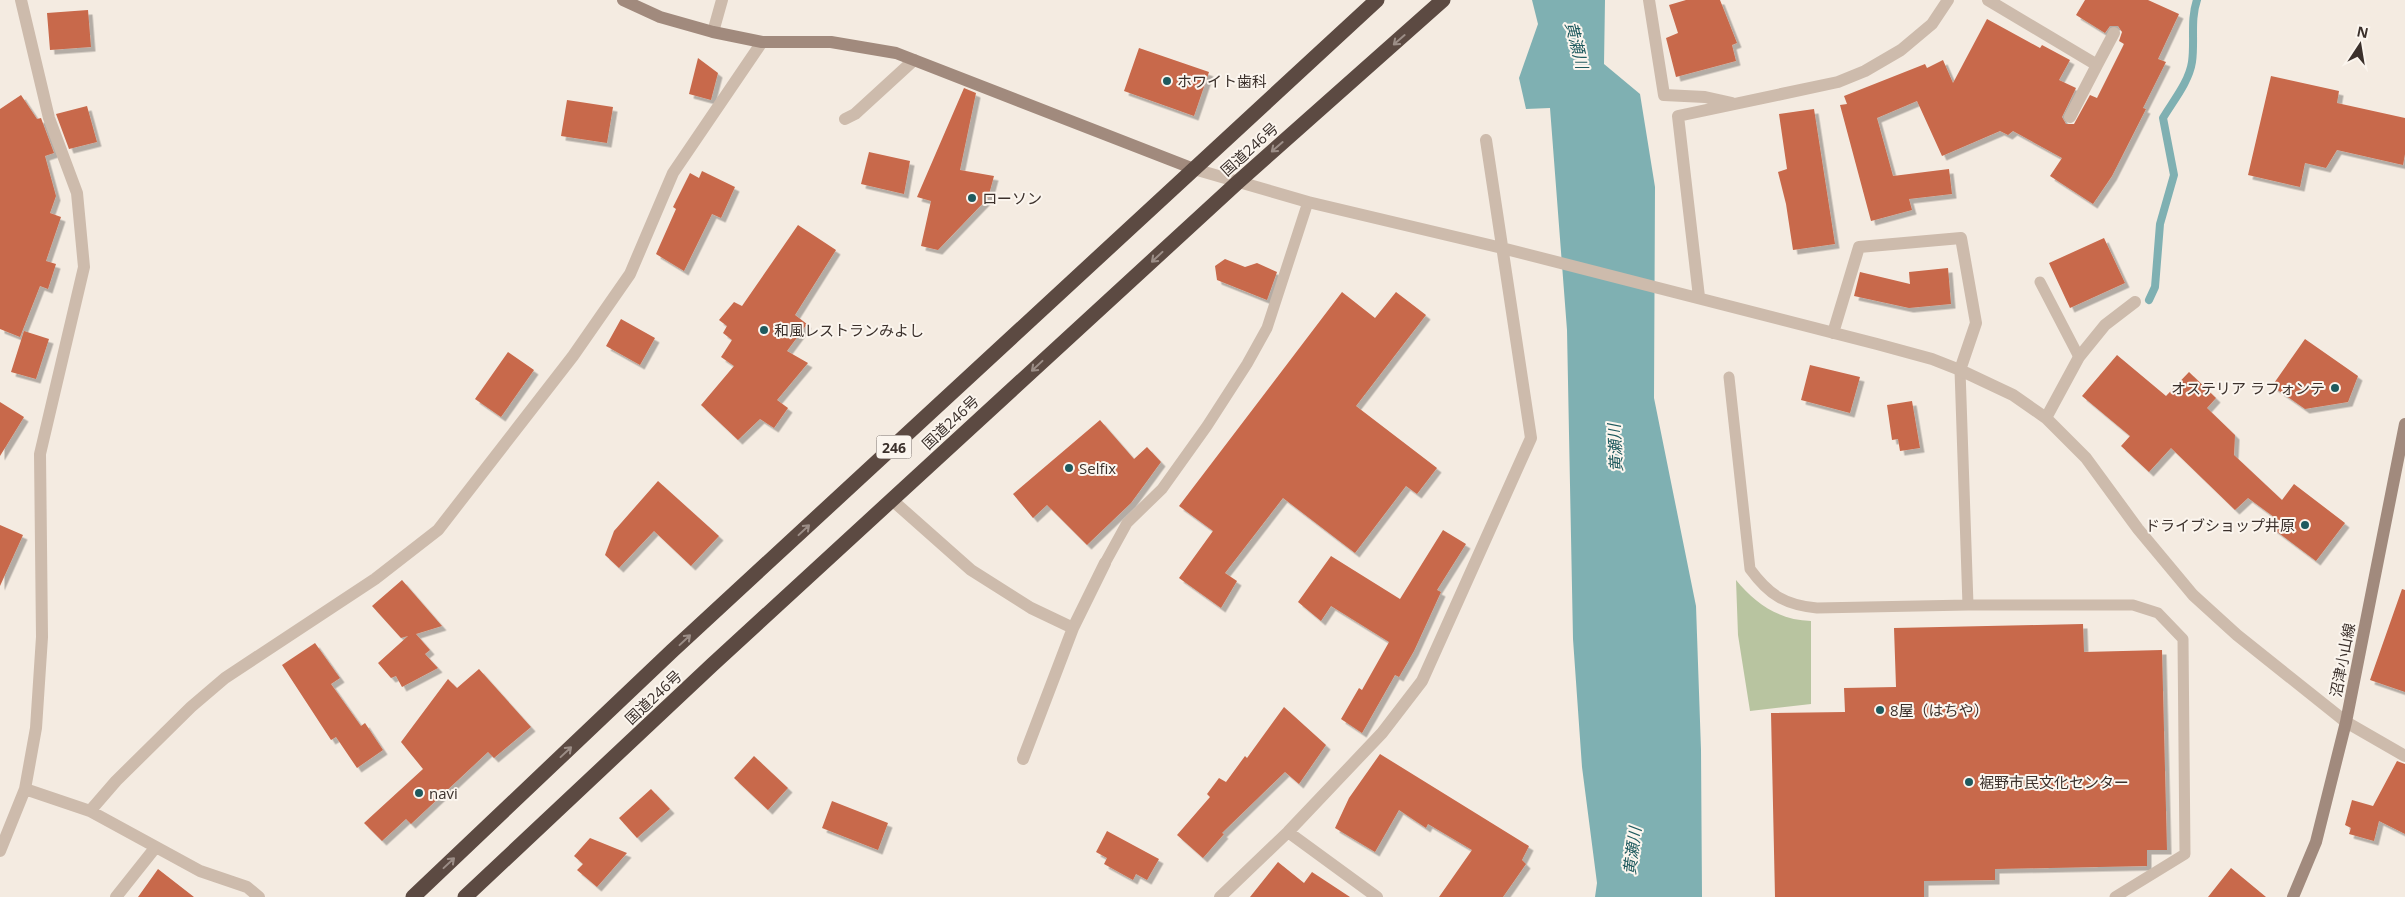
<svg xmlns="http://www.w3.org/2000/svg" width="2405" height="897" font-family="'Open Sans','Noto Sans JP',sans-serif">
	<style>
		.green { fill: #b8c4a0 }
		.water { fill: #7fb0b2 }
		.lines { fill: none; stroke-linecap: round; stroke-linejoin: round }
		.stream { stroke: #7fb0b2; stroke-width: 8 }
		.building { fill: #c8694b; filter: url(#shadow) }
		.lane { stroke: #cdbbac; stroke-width: 11 }
		.street { stroke: #cdbbac; stroke-width: 12 }
		.secondary { stroke: #a18a7d; stroke-width: 12 }
		.highway { stroke: #5c4a42; stroke-width: 15 }
		.oneway { stroke: #9c8e87 }
		.poi-dot { fill: #1f5a5e; stroke: #fbf5ee; stroke-width: 2 }
		.labels { text-anchor: middle; dominant-baseline: central; stroke-width: 4; stroke-linejoin: round; paint-order: stroke }
		.shield { fill: #fbf5ee; stroke: #756b66; stroke-width: 1 }
		.shield-label { font-size: 14px; font-weight: bold; fill: #3b302b }
		.poi-label { font-size: 15px; fill: #3b302b; stroke: #fbf5ee; text-anchor: start }
		.street-label { font-size: 15px; fill: #3b302b; stroke: #fbf5ee }
		.water-label { font-size: 16px; font-style: italic; fill: #1f5a5e; stroke: #fbf5ee }
	</style>
	<defs>
		<filter id="shadow"><feDropShadow dx="4.5" dy="4.5" stdDeviation="0" flood-color="#0004"/></filter>
	</defs>
	<rect width="100%" height="100%" fill="#f4ebe1"/>
	<!-- green -->
	<path class="green" d="M 1736,580 C 1756,604 1779,620 1811,621 L 1811,704 L 1750,711 L 1738,635 Z"/>
	<!-- water -->
	<path class="water" d="M 1532,0 L 1605,0 L 1604,64 L 1640,94 L 1655,187 L 1654,398 L 1696,606 L 1701,750 L 1702,897 L 1595,897 L 1597,883 L 1582,767 L 1573,639 L 1567,330 L 1550,108 L 1526,109 L 1519,78 L 1538,24 Z"/>
	<g class="lines">
		<!-- stream -->
		<path class="stream" d="M 2149,300 L 2155,287 L 2160,224 L 2174,175 L 2163,118 C 2173,101 2189,82 2192,62 C 2195,41 2190,20 2197,0"/>
	</g>
	<!-- building -->
	<path class="building" d="M 1686,0 L 1720,0 L 1737,43 L 1732,45 L 1736,61 L 1676,77 L 1666,38 L 1678,33 L 1669,5 Z
		M 2085,0 L 2148,0 L 2179,14 L 2158,59 L 2166,62 L 2143,108 L 2146,109 L 2112,176 L 2093,204 L 2050,176 L 2062,158 L 2013,131 L 2008,135 L 2000,131 L 1942,156 L 1917,101 L 1877,118 L 1893,176 L 1949,169 L 1952,194 L 1909,199 L 1912,210 L 1871,221 L 1840,105 L 1847,104 L 1844,96 L 1925,64 L 1927,68 L 1943,60 L 1953,83 L 1987,19 L 2040,48 L 2042,45 L 2070,60 L 2059,80 L 2076,88 L 2062,117 L 2066,124 L 2074,124 L 2090,95 L 2097,98 L 2124,44 L 2119,41 L 2122,32 L 2118,26 L 2110,26 L 2105,33 L 2076,15 Z
		M 88,10 L 91,47 L 50,50 L 47,13 Z
		M 1139,48 L 1209,72 L 1194,116 L 1124,91 Z
		M 698,58 L 718,73 L 711,100 L 689,94 Z
		M 2271,76 L 2339,91 L 2337,103 L 2405,118 L 2405,154 L 2403,165 L 2337,150 L 2326,168 L 2305,163 L 2300,187 L 2248,175 Z
		M 964,88 L 976,93 L 960,170 L 994,176 L 988,198 L 938,250 L 921,246 L 931,201 L 917,197 Z
		M 21,95 L 37,119 L 41,118 L 54,153 L 45,156 L 56,196 L 50,213 L 61,217 L 46,261 L 56,264 L 48,289 L 40,286 L 20,337 L 0,329 L 0,109 Z
		M 567,100 L 613,107 L 607,143 L 561,136 Z
		M 87,106 L 97,142 L 69,149 L 56,114 Z
		M 1814,109 L 1835,244 L 1793,250 L 1786,204 L 1778,172 L 1787,169 L 1779,114 Z
		M 869,152 L 910,161 L 904,194 L 861,184 Z
		M 702,171 L 735,187 L 721,218 L 712,214 L 684,271 L 656,254 L 676,209 L 673,207 L 690,173 L 699,178 Z
		M 798,225 L 836,250 L 795,315 L 807,324 L 787,351 L 808,363 L 777,400 L 788,408 L 774,428 L 760,419 L 738,440 L 701,405 L 734,366 L 721,357 L 732,340 L 723,333 L 727,326 L 719,320 L 734,302 L 742,306 Z
		M 2104,238 L 2125,283 L 2070,308 L 2049,263 Z
		M 1225,259 L 1245,267 L 1257,263 L 1277,272 L 1267,300 L 1217,280 L 1215,266 Z
		M 1948,268 L 1951,304 L 1909,308 L 1854,296 L 1860,272 L 1910,284 L 1909,272 Z
		M 1342,292 L 1375,318 L 1396,292 L 1426,315 L 1356,406 L 1437,468 L 1417,494 L 1406,486 L 1355,553 L 1283,498 L 1225,573 L 1237,581 L 1221,608 L 1179,578 L 1213,531 L 1179,506 Z
		M 621,319 L 655,338 L 640,365 L 606,346 Z
		M 24,331 L 49,339 L 36,379 L 11,372 Z
		M 2305,339 L 2358,376 L 2348,402 L 2305,409 L 2272,386 Z
		M 508,352 L 534,370 L 501,417 L 475,399 Z
		M 2117,355 L 2166,396 L 2189,372 L 2216,398 L 2207,408 L 2235,435 L 2234,455 L 2282,500 L 2294,484 L 2345,523 L 2316,561 L 2272,528 L 2278,520 L 2248,498 L 2235,510 L 2171,448 L 2149,472 L 2121,446 L 2130,436 L 2082,396 Z
		M 1810,365 L 1860,377 L 1850,413 L 1801,400 Z
		M 1912,401 L 1920,448 L 1900,451 L 1898,439 L 1892,440 L 1887,405 Z
		M 0,402 L 24,417 L 0,456 Z
		M 1100,420 L 1134,459 L 1147,447 L 1161,462 L 1131,503 L 1087,545 L 1047,505 L 1033,518 L 1013,494 Z
		M 658,481 L 719,536 L 691,566 L 654,531 L 619,568 L 605,555 L 614,531 Z
		M 0,525 L 23,535 L 0,586 Z
		M 1443,530 L 1466,544 L 1437,590 L 1441,592 L 1414,651 L 1399,677 L 1395,675 L 1362,733 L 1341,719 L 1359,688 L 1362,690 L 1389,642 L 1331,606 L 1321,621 L 1298,602 L 1331,556 L 1400,599 Z
		M 402,580 L 442,626 L 416,634 L 430,650 L 425,654 L 438,668 L 402,687 L 396,676 L 391,678 L 378,663 L 408,636 L 401,638 L 372,606 Z
		M 2402,589 L 2405,590 L 2405,692 L 2370,680 Z
		M 2083,624 L 2084,652 L 2162,650 L 2167,850 L 2147,850 L 2147,866 L 1995,869 L 1995,880 L 1924,881 L 1924,897 L 1775,897 L 1771,713 L 1845,712 L 1844,688 L 1896,687 L 1894,628 Z
		M 315,643 L 340,678 L 331,684 L 361,726 L 365,723 L 383,750 L 357,768 L 336,737 L 331,740 L 282,665 Z
		M 479,669 L 531,727 L 494,758 L 488,752 L 411,824 L 406,819 L 382,841 L 364,823 L 423,769 L 401,742 L 448,679 L 457,688 Z
		M 1284,707 L 1326,745 L 1299,784 L 1285,772 L 1222,833 L 1224,834 L 1203,858 L 1177,835 L 1210,797 L 1207,794 L 1219,778 L 1226,782 L 1245,756 L 1247,758 Z
		M 1380,754 L 1529,846 L 1522,860 L 1526,864 L 1503,897 L 1439,897 L 1472,850 L 1428,824 L 1426,828 L 1399,810 L 1375,852 L 1335,828 L 1349,798 Z
		M 754,756 L 788,788 L 768,810 L 734,778 Z
		M 2397,761 L 2405,764 L 2405,834 L 2379,821 L 2374,841 L 2349,834 L 2351,828 L 2345,825 L 2352,800 L 2373,806 Z
		M 651,789 L 670,809 L 637,838 L 619,818 Z
		M 832,801 L 888,823 L 878,850 L 822,828 Z
		M 1107,831 L 1159,859 L 1147,880 L 1136,874 L 1133,880 L 1104,864 L 1107,858 L 1096,852 Z
		M 590,838 L 627,853 L 597,887 L 577,870 L 583,864 L 574,856 Z
		M 1278,862 L 1304,883 L 1312,872 L 1350,897 L 1250,897 Z
		M 2231,868 L 2266,897 L 2208,897 Z
		M 158,869 L 194,897 L 138,897 Z"/>
	<g class="lines">
		<!-- lane -->
		<path class="lane" d="M 2040,282 L 2079,357
			M 1960,370 L 1968,605
			M 1729,377 L 1750,569 C 1769,595 1785,605 1817,608 L 1968,605 L 2133,605 L 2158,613 L 2183,639 L 2185,854 L 2115,897
			M 1105,563 L 1127,523 L 1162,489 L 1207,426 L 1247,364 L 1267,328 L 1308,202"/>
		<!-- street -->
		<path class="street" d="M 1649,0 L 1664,95 L 1705,97 L 1732,103
			M 1988,0 L 2097,65 L 2070,117
			M 713,32 L 722,0
			M 2097,65 L 2114,33
			M 845,119 L 855,114 L 914,60
			M 1194,169 L 1308,202 L 1502,248 L 1877,344 L 1932,359 L 1960,370 L 2013,395 L 2046,418 L 2086,458 L 2138,529 L 2193,595 L 2237,635 L 2346,722 L 2405,756
			M 1699,297 L 1678,116 L 1838,82 L 1865,71 L 1901,50 L 1932,24 L 1948,0
			M 1833,333 L 1859,247 L 1961,238 L 1976,323 L 1960,370
			M 2046,418 L 2079,357 L 2105,325 L 2135,302
			M 892,500 L 971,570 L 1031,608 L 1073,628
			M 1023,759 L 1073,628 L 1105,563
			M 25,789 L 90,811 L 200,871 L 247,887 L 259,897
			M 90,811 L 116,781 L 191,707 L 225,678 L 375,579 L 438,530 L 573,356 L 630,274 L 673,173 L 762,42
			M 1288,832 L 1377,897
			M 0,851 L 25,789 L 36,728 L 42,637 L 40,454 L 84,267 L 77,193 L 49,118 L 21,0
			M 116,897 L 155,848
			M 1220,897 L 1288,832 L 1382,733 L 1422,681 L 1531,438 L 1486,140"/>
		<!-- secondary -->
		<path class="secondary" d="M 623,0 L 660,17 L 713,32 L 762,42 L 831,42 L 896,53 L 1194,169
			M 2293,897 L 2316,842 L 2346,722 L 2405,424"/>
		<!-- highway -->
		<path class="highway" d="M 413,897 L 672,651 L 1377,0
			M 465,897 L 712,665 L 1238,182 L 1443,0"/>
	</g>
	<!-- one-way arrows -->
	<defs><path id="oneway-shaft" d="M-6 0H5M1.5-3L5.5 0L1.5 3" fill="none" stroke-width="1.6" stroke-linecap="round" stroke-linejoin="round" transform="scale(1.25)"/></defs>
	<g class="oneway">
		<use href="#oneway-shaft" transform="translate(1399 40) rotate(139)"/>
		<use href="#oneway-shaft" transform="translate(1277 147) rotate(139)"/>
		<use href="#oneway-shaft" transform="translate(1157 257) rotate(137)"/>
		<use href="#oneway-shaft" transform="translate(1037 366) rotate(137)"/>
		<use href="#oneway-shaft" transform="translate(804 530) rotate(-43)"/>
		<use href="#oneway-shaft" transform="translate(685 640) rotate(-43)"/>
		<use href="#oneway-shaft" transform="translate(566 752) rotate(-43)"/>
		<use href="#oneway-shaft" transform="translate(449 863) rotate(-43)"/>
	</g>
	<!-- markers -->
	<g class="poi-dot">
		<circle cx="1167" cy="81" r="5"/>
		<circle cx="972" cy="198" r="5"/>
		<circle cx="764" cy="330" r="5"/>
		<circle cx="2335" cy="388" r="5"/>
		<circle cx="1069" cy="468" r="5"/>
		<circle cx="2305" cy="525" r="5"/>
		<circle cx="1880" cy="710" r="5"/>
		<circle cx="1969" cy="782" r="5"/>
		<circle cx="419" cy="793" r="5"/>
	</g>
	<g class="labels">
		<!-- shield labels -->
		<rect class="shield" x="876.5" y="435.5" width="35" height="23" rx="4"/>
		<g class="shield-label">
			<text x="894" y="447">246</text>
		</g>
		<!-- poi labels -->
		<g class="poi-label">
			<text x="1177" y="81">ホワイト歯科</text>
			<text x="982" y="198">ローソン</text>
			<text x="774" y="330">和風レストランみよし</text>
			<text x="2325" y="388" text-anchor="end">オステリア ラフォンテ</text>
			<text x="1079" y="468">Selfix</text>
			<text x="2295" y="525" text-anchor="end">ドライブショップ井原</text>
			<text x="1890" y="710">8屋（はちや）</text>
			<text x="1979" y="782">裾野市民文化センター</text>
			<text x="429" y="793">navi</text>
		</g>
		<!-- street labels -->
		<g class="street-label">
			<text transform="translate(1249 149) rotate(-42)">国道246号</text>
			<text transform="translate(950 422) rotate(-43)">国道246号</text>
			<text transform="translate(2342 660) rotate(-79)">沼津小山線</text>
			<text transform="translate(653 697) rotate(-43)">国道246号</text>
		</g>
		<!-- water labels -->
		<g class="water-label">
			<text transform="translate(1577 45) rotate(76)">黄瀬川</text>
			<text transform="translate(1615 448) rotate(-93)">黄瀬川</text>
			<text transform="translate(1632 851) rotate(-83)">黄瀬川</text>
		</g>
	</g>
	<!-- north arrow -->
	<g transform="translate(2360 45) rotate(12)" stroke="#fbf5ee" stroke-width="4" paint-order="stroke">
	<path d="M0-4L9 19L0 12L-9 19Z" fill="#3b302b"/>
	<text y="-8" font-size="14" font-weight="bold" text-anchor="middle" fill="#3b302b">N</text>
	</g>
</svg>
